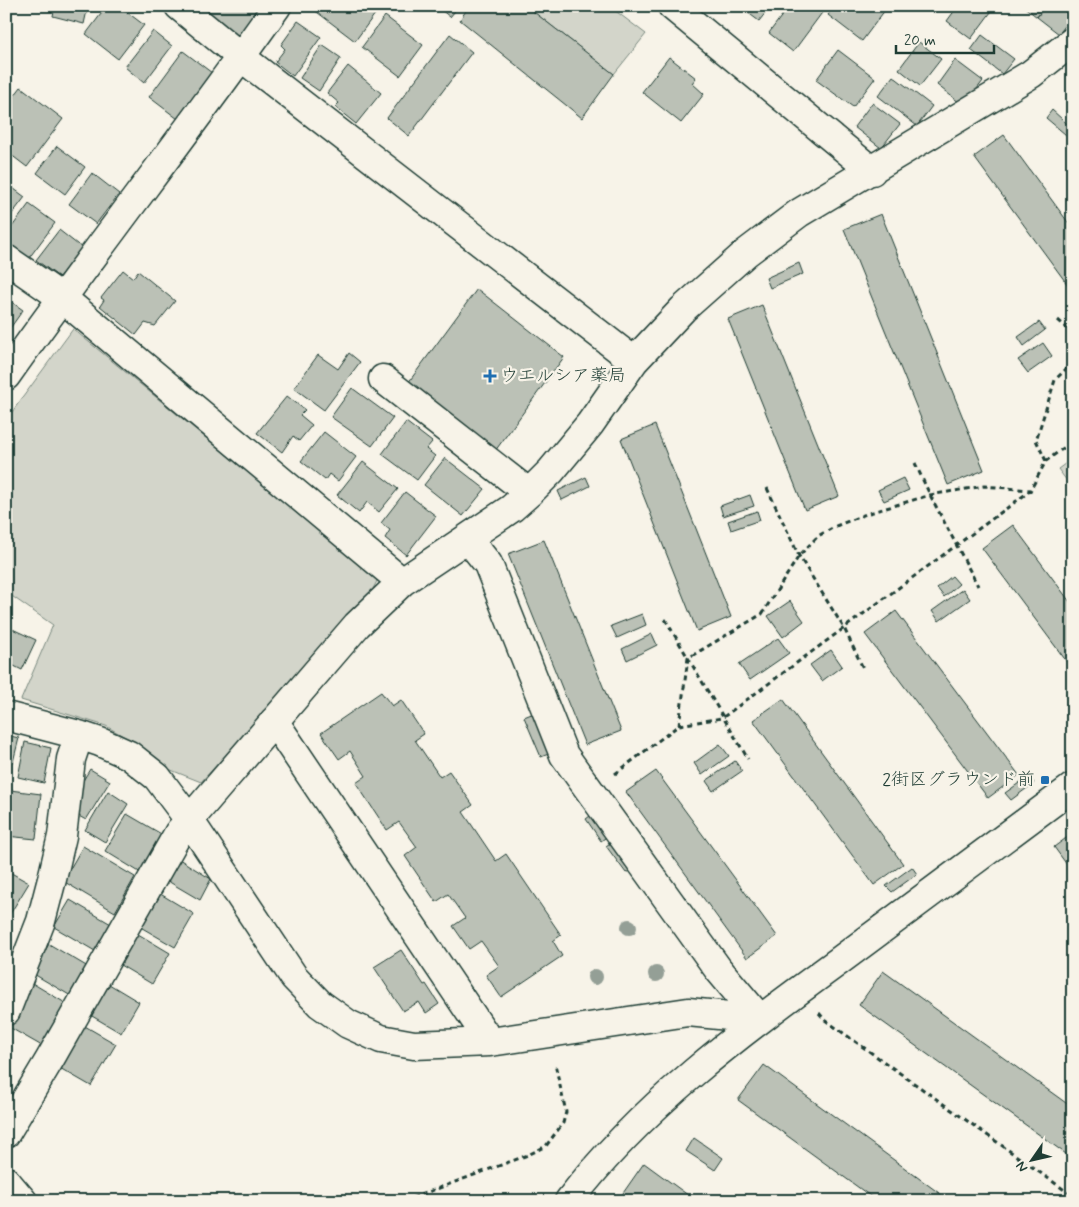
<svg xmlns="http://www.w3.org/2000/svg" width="1079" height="1207" font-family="Mynerve,'Klee One',sans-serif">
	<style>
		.green { fill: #d3d5ca; stroke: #79897f }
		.building { fill: #bbc1b6; stroke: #1f3d34 }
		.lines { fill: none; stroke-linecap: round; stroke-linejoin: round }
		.minor-casing { stroke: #1f3d34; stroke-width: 31 }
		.path { stroke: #1f3d34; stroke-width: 3; stroke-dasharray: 5 4; stroke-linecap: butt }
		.minor { stroke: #f7f3e8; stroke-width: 28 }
		.tree { fill: #949f96 }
		.poi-dot { fill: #1f6fb2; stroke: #f7f3e8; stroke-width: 2 }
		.labels { text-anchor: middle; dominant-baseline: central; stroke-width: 4.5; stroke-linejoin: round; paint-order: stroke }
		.poi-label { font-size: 18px; fill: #1f3d34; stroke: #f7f3e8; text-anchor: start }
	</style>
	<rect width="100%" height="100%" fill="#f7f3e8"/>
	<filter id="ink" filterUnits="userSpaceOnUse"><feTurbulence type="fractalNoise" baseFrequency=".02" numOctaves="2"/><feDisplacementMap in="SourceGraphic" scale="10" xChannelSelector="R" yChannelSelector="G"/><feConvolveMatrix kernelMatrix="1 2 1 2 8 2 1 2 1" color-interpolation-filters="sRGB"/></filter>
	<g filter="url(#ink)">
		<!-- green -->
		<path class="green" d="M 532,6 L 609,6 L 646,34 L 614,74 L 530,9 Z
			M 73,329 L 378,579 L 367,601 L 201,782 L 161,766 L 132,741 L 106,726 L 21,700 L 53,625 L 6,592 L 6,420 Z
			M 1073,458 L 1073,489 L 1058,469 Z"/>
		<!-- building -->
		<path class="building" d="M 55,6 L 88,6 L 84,24 L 53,16 Z
			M 107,6 L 119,6 L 144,25 L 118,59 L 86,34 Z
			M 208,6 L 261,6 L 238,36 L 205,11 Z
			M 309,6 L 381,6 L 355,41 Z
			M 436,6 L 459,6 L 450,17 Z
			M 469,6 L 532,6 L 530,9 L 614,74 L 582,118 L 460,20 Z
			M 739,6 L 771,6 L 759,21 Z
			M 789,6 L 827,6 L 793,52 L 769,33 Z
			M 834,6 L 888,6 L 862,41 L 828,15 Z
			M 958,6 L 991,6 L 994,8 L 971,39 L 947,21 Z
			M 1023,6 L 1045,6 L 1037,17 Z
			M 1045,6 L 1073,6 L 1073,15 L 1059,34 L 1037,17 Z
			M 385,16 L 423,45 L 400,76 L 362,47 Z
			M 298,21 L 321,37 L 293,76 L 275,62 L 285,49 L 281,45 Z
			M 153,31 L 172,46 L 144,83 L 125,67 Z
			M 450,34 L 472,52 L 409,136 L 387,118 Z
			M 982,35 L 1014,59 L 1002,74 L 971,50 Z
			M 919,42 L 941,59 L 920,86 L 899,69 Z
			M 322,45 L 341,58 L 319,91 L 300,78 Z
			M 838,50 L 875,78 L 853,107 L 816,80 Z
			M 183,51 L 212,73 L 178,119 L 149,97 Z
			M 669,57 L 696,78 L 692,83 L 704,94 L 681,123 L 642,92 Z
			M 955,60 L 983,81 L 964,106 L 937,85 Z
			M 348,66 L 381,93 L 356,124 L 335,107 L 339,103 L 327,93 Z
			M 893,76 L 932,106 L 917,126 L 878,96 Z
			M 21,87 L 63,119 L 27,167 L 6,151 L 6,107 Z
			M 872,103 L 900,124 L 881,148 L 854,127 Z
			M 1052,110 L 1073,129 L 1072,140 L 1046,118 Z
			M 1004,135 L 1073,229 L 1073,292 L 974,157 Z
			M 57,146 L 85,167 L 65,194 L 37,173 Z
			M 92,173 L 119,194 L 96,224 L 69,204 Z
			M 6,183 L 25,197 L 6,222 Z
			M 29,204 L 55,223 L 29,258 L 6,241 L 6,235 Z
			M 881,214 L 984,470 L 948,485 L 844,229 Z
			M 59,230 L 82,248 L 59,277 L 36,260 Z
			M 799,263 L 803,274 L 770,288 L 766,278 Z
			M 123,270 L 133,278 L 138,271 L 175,301 L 155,326 L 145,323 L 136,335 L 100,306 L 104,300 L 101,298 Z
			M 477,289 L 564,357 L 495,451 L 408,383 Z
			M 6,298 L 23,310 L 6,334 Z
			M 762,305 L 839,496 L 805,510 L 728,319 Z
			M 1039,322 L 1045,330 L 1024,346 L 1018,337 Z
			M 1043,343 L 1052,356 L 1028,373 L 1018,360 Z
			M 349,353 L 360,362 L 324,410 L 294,388 L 318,355 L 338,369 Z
			M 352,388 L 393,418 L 372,446 L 331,417 Z
			M 287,396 L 305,410 L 300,415 L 312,425 L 299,441 L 293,436 L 282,452 L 257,433 Z
			M 406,422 L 432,442 L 426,449 L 435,456 L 417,480 L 382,454 Z
			M 655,425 L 731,617 L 697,631 L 621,439 Z
			M 324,432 L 356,457 L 338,481 L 329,474 L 325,480 L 301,461 Z
			M 445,458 L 485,489 L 463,516 L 424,485 Z
			M 363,462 L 398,489 L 379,512 L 367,502 L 359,513 L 337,495 Z
			M 586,477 L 590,486 L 562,500 L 558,491 Z
			M 903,478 L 909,490 L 884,501 L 878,490 Z
			M 405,492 L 436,516 L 406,555 L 385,538 L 390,530 L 381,523 Z
			M 750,495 L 754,506 L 723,516 L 720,506 Z
			M 757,511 L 760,520 L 731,530 L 728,521 Z
			M 1013,525 L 1073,606 L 1073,670 L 982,548 Z
			M 544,540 L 621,731 L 585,745 L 508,554 Z
			M 952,576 L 959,584 L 944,597 L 937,588 Z
			M 963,589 L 970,599 L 939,621 L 932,611 Z
			M 790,601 L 804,621 L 783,637 L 768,616 Z
			M 896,611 L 1019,775 L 988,798 L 865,634 Z
			M 642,614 L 646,625 L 617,638 L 611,626 Z
			M 6,626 L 36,640 L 22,670 L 6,662 Z
			M 652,634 L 657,645 L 627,660 L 622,649 Z
			M 778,638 L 789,653 L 750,680 L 739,664 Z
			M 831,650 L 842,666 L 822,681 L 810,665 Z
			M 381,692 L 392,706 L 401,700 L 424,734 L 415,740 L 440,777 L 449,771 L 473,805 L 463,812 L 496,861 L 506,854 L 561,935 L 553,941 L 562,956 L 501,997 L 486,975 L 499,966 L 481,941 L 469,949 L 453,926 L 465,918 L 448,894 L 436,902 L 405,856 L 417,847 L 399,822 L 387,830 L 356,783 L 366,776 L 350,751 L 339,759 L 321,733 Z
			M 783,699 L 903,864 L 874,885 L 753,720 Z
			M 534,713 L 551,753 L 541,757 L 524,717 Z
			M 6,735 L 19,738 L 13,762 L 6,760 Z
			M 25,742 L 51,748 L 44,783 L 18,777 Z
			M 720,744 L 729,756 L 702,775 L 694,763 Z
			M 735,761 L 742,771 L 713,791 L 706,781 Z
			M 90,769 L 110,781 L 86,820 L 66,809 Z
			M 656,771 L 777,936 L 747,958 L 626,792 Z
			M 1029,776 L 1034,783 L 1011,800 L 1005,793 Z
			M 10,790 L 41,794 L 36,839 L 6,836 Z
			M 108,791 L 128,804 L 105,842 L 85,830 Z
			M 594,813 L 609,835 L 601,841 L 586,819 Z
			M 127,814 L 163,835 L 141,873 L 105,851 Z
			M 1073,833 L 1073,873 L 1054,847 Z
			M 613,841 L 633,868 L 626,873 L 606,846 Z
			M 83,846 L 135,877 L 115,912 L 63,881 Z
			M 179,859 L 211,879 L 200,900 L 166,880 Z
			M 912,867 L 917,874 L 892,892 L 886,886 Z
			M 6,870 L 29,883 L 10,914 L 6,912 Z
			M 157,892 L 194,914 L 175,947 L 137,925 Z
			M 70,900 L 111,924 L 95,951 L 54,927 Z
			M 133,931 L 170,953 L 152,984 L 115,962 Z
			M 49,944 L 88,967 L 71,996 L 32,973 Z
			M 401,950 L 424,985 L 426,984 L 439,1004 L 426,1013 L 419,1002 L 403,1011 L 374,967 Z
			M 883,971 L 1073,1108 L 1073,1159 L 859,1005 Z
			M 104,981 L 139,1002 L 121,1033 L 85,1012 Z
			M 32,983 L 67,1004 L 42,1046 L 7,1026 Z
			M 83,1025 L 116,1044 L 91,1086 L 58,1067 Z
			M 764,1065 L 950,1201 L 877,1201 L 738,1100 Z
			M 694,1138 L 723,1158 L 715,1170 L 686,1151 Z
			M 644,1163 L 696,1201 L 627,1201 L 621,1196 Z"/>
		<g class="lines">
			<defs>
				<path id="minor" d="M 179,6 L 241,57 L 634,361
					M 672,6 L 872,171
					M 6,259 L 61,297 L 402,582
					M 6,376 C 94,251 189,131 277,6
					M 383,379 L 529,493
					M 468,539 L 488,564 L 564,755 L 718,969 L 760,1019
					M 6,716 L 79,735 L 100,742 L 129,755 L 157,777 L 190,821 L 294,977 L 320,1004 L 348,1024 L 381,1039 L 414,1045 L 490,1042 L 688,1012 L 760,1019
					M 274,721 L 490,1042
					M 6,1011 L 41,921 L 52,879 L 62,836 L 71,759 L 79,735
					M 6,1133 L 50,1059 L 179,832 L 357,625 L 402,582 L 512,508 L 529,493 L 551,471 L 590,424 L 634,361 L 683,309 L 746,253 L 799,213 L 1031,74 L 1073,41
					M 6,1181 L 23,1201
					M 569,1201 C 643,1104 742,1032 839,961 C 917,903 995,845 1073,787"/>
			</defs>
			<!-- minor casing -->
			<use href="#minor" class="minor-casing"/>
			<!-- path -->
			<path class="path" d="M 1058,320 L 1073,333
				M 1046,461 L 1036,440 L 1055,380 L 1073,362
				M 915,463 L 930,495 L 978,586
				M 767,488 L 799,556 L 844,628 L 863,668
				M 665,619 L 748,759
				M 679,725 L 688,658 L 762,614 L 799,556 L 818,536 L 836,526 L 866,514 L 930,495 L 984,486 L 1030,490
				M 615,774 L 679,725 L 722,718 L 1030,491 L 1046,461 L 1073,441
				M 819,1013 L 825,1020 L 1073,1196
				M 404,1201 L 528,1155 L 546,1146 L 563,1123 L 566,1112 L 555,1064"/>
			<!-- minor -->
			<use href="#minor" class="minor"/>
		</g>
		<!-- trees -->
		<g class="tree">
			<circle cx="629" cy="927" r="8"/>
			<circle cx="656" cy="974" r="8"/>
			<circle cx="595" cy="977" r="8"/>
		</g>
	</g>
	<!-- markers -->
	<g class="poi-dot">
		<path d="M487.5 368.5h5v5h5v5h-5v5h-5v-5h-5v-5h5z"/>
		<rect x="1040" y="775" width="10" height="10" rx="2.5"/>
	</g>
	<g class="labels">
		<!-- poi labels -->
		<g class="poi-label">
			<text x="500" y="376">ウエルシア薬局</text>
			<text x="1035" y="780" text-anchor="end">2街区グラウンド前</text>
		</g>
	</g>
	<!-- margin -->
	<rect width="1079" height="1207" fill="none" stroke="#f7f3e8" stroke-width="25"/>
	<rect x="12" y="12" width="1054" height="1182" fill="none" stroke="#1f3d34" stroke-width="2" filter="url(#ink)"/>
	<!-- north arrow -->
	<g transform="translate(1032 1160) rotate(236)" stroke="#f7f3e8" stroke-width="4" paint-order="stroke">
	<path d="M0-4L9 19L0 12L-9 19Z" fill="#1f3d34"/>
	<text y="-8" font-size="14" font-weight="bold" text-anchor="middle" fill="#1f3d34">N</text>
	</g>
	<!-- scale -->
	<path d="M896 45v8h98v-8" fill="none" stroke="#1f3d34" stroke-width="2.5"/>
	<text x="904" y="45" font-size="15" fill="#1f3d34" stroke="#f7f3e8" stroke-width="4" paint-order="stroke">20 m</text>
</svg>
